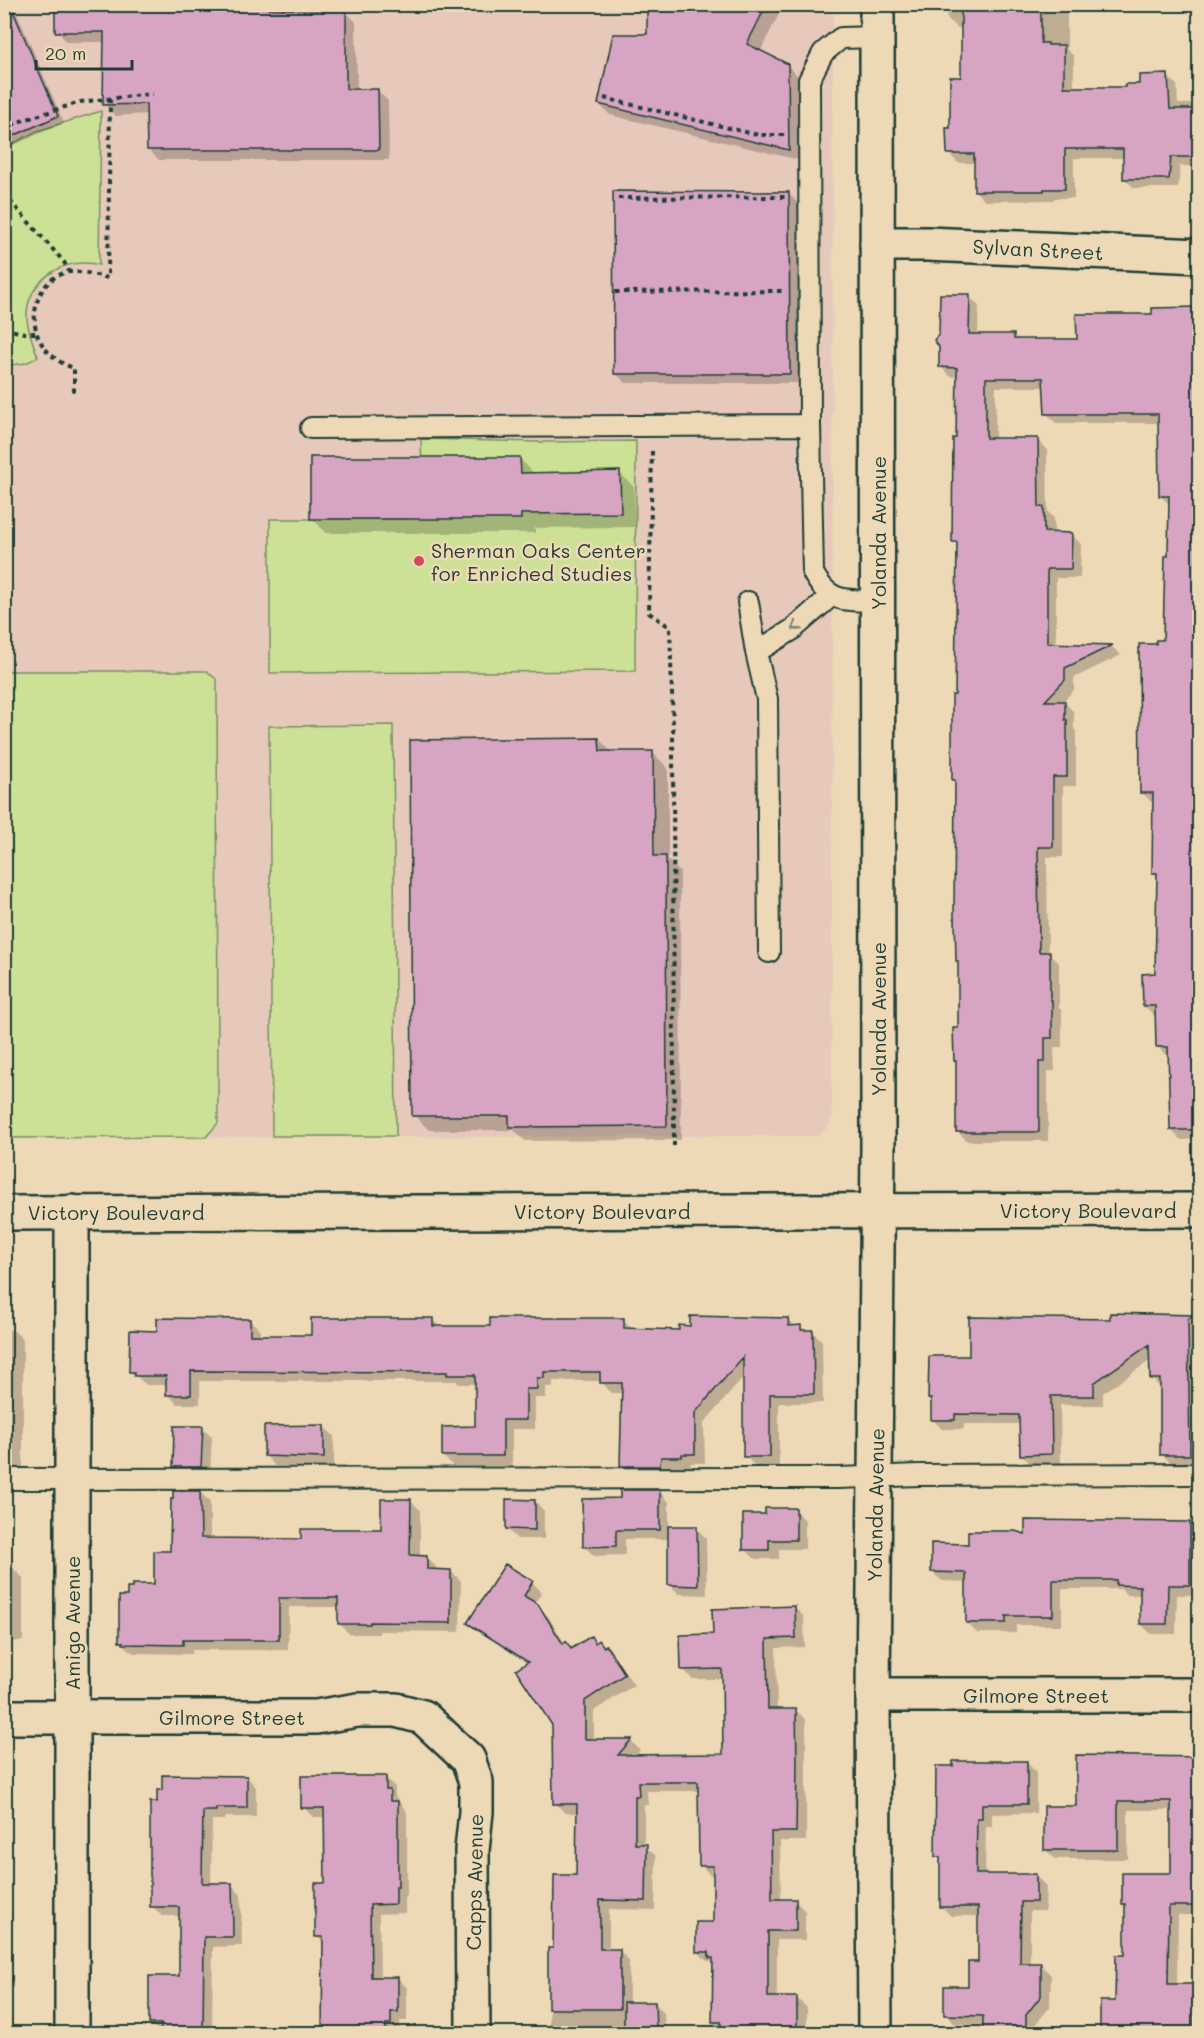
<svg xmlns="http://www.w3.org/2000/svg" width="1204" height="2038" font-family="Mali,sans-serif">
	<style>
		.built { fill: #e7c9bb }
		.green { fill: #cce196; stroke: #768f65; stroke-width: 1.5 }
		.shadow { fill: #0003 }
		.building { fill: #d7a5c3; stroke: #1f3d34; stroke-width: 1.5 }
		.lines { fill: none; stroke-linecap: round; stroke-linejoin: round }
		.lane-casing { stroke: #1f3d34; stroke-width: 24 }
		.street-casing { stroke: #1f3d34; stroke-width: 38 }
		.secondary-casing { stroke: #1f3d34; stroke-width: 38 }
		.primary-casing { stroke: #1f3d34; stroke-width: 38 }
		.path { stroke: #1f3d34; stroke-width: 4; stroke-dasharray: 4.5 4.5; stroke-linecap: butt }
		.lane { stroke: #eed9b7; stroke-width: 20 }
		.street { stroke: #eed9b7; stroke-width: 33 }
		.secondary { stroke: #eed9b7; stroke-width: 33 }
		.primary { stroke: #eed9b7; stroke-width: 33 }
		.oneway { stroke: #7c836f }
		.poi-dot { fill: #d1495b; stroke: #eed9b7; stroke-width: 2 }
		.labels { text-anchor: middle; dominant-baseline: central; stroke-width: 5; stroke-linejoin: round; paint-order: stroke }
		.street-label { font-size: 20px; fill: #1f3d34; stroke: #eed9b7 }
		.poi-label { font-size: 20px; fill: #1f3d34; stroke: #eed9b7; text-anchor: start }
	</style>
	<rect width="100%" height="100%" fill="#eed9b7"/>
	<filter id="ink" filterUnits="userSpaceOnUse"><feTurbulence type="fractalNoise" baseFrequency=".0167" numOctaves="2"/><feDisplacementMap in="SourceGraphic" scale="12" xChannelSelector="R" yChannelSelector="G"/><feConvolveMatrix kernelMatrix="1 2 1 2 8 2 1 2 1" color-interpolation-filters="sRGB"/></filter>
	<g filter="url(#ink)">
		<!-- built -->
		<path class="built" d="M 4,5 L 833,5 L 832,1117 L 827,1129 L 816,1136 L 5,1138 Z"/>
		<!-- green -->
		<path class="green" d="M 101,111 L 99,265 C 68,256 30,277 27,312 C 26,326 33,343 38,357 L 26,363 L 5,366 L 5,148 L 37,131 Z
			M 421,439 L 538,442 L 636,441 L 635,671 L 270,673 L 270,519 L 407,519 L 423,513 Z
			M 4,671 L 207,671 L 217,680 L 218,1123 L 206,1137 L 5,1138 Z
			M 393,725 L 396,1136 L 272,1136 L 269,726 Z"/>
		<!-- shadow -->
		<path class="shadow" d="M 4,4 L 13,4 L 64,123 L 11,146 L 5,139 Z
			M 56,4 L 279,4 L 280,10 L 345,11 L 356,22 L 357,91 L 378,91 L 388,101 L 389,160 L 159,160 L 148,150 L 148,114 L 116,116 L 105,105 L 105,42 L 67,42 L 57,31 Z
			M 444,4 L 527,4 L 527,6 L 446,6 Z
			M 649,4 L 784,4 L 760,52 L 788,66 L 799,77 L 799,160 L 610,115 L 599,104 L 649,35 Z
			M 947,4 L 1067,4 L 1067,50 L 1074,56 L 1074,88 L 1127,88 L 1167,76 L 1177,85 L 1178,104 L 1200,104 L 1200,166 L 1180,166 L 1178,188 L 1134,188 L 1124,178 L 1124,158 L 1074,158 L 1074,198 L 1054,198 L 1054,200 L 985,201 L 975,191 L 975,163 L 958,163 L 948,153 L 962,79 L 962,28 L 957,28 L 947,18 Z
			M 788,193 L 799,204 L 800,383 L 626,383 L 615,373 Z
			M 969,296 L 979,306 L 978,335 L 1013,336 L 1018,340 L 1078,340 L 1154,315 L 1200,309 L 1200,1139 L 1181,1140 L 1171,1130 L 1170,1056 L 1167,1056 L 1157,1046 L 1157,1015 L 1154,1015 L 1144,1006 L 1157,974 L 1158,877 L 1153,872 L 1154,802 L 1151,802 L 1142,792 L 1158,645 L 1165,641 L 1170,557 L 1171,506 L 1160,496 L 1159,423 L 1056,423 L 1046,413 L 1045,387 L 996,387 L 995,439 L 1037,439 L 1047,449 L 1048,512 L 1054,518 L 1054,534 L 1071,534 L 1081,544 L 1080,578 L 1056,578 L 1056,645 L 1112,647 L 1121,655 L 1074,678 L 1074,690 L 1063,701 L 1074,712 L 1074,729 L 1076,731 L 1076,786 L 1063,786 L 1063,857 L 1047,857 L 1048,953 L 1059,963 L 1059,1008 L 1062,1011 L 1062,1047 L 1054,1047 L 1055,1071 L 1048,1071 L 1048,1141 L 967,1141 L 957,1131 L 957,1063 L 955,1060 L 960,1030 L 957,782 L 954,779 L 959,546 L 954,541 L 959,377 L 950,376 L 941,367 Z
			M 519,458 L 535,474 L 620,473 L 634,487 L 635,527 L 535,528 L 535,533 L 326,533 L 312,518 Z
			M 599,739 L 613,753 L 653,753 L 668,768 L 668,860 L 680,872 L 681,1140 L 525,1141 L 514,1130 L 429,1130 L 414,1115 Z
			M 1111,1315 L 1193,1316 L 1200,1318 L 1200,1464 L 1172,1464 L 1162,1454 L 1162,1389 L 1151,1378 L 1151,1360 L 1103,1393 L 1103,1405 L 1060,1405 L 1061,1464 L 1031,1464 L 1021,1454 L 1021,1424 L 964,1424 L 964,1429 L 942,1429 L 932,1419 L 932,1401 L 930,1398 L 971,1357 L 1111,1320 Z
			M 432,1319 L 440,1327 L 491,1327 L 623,1320 L 633,1330 L 681,1332 L 788,1319 L 796,1327 L 801,1327 L 806,1332 L 813,1332 L 822,1341 L 823,1403 L 779,1403 L 779,1466 L 755,1466 L 745,1456 L 745,1376 L 704,1423 L 705,1463 L 691,1463 L 691,1466 L 670,1466 L 670,1475 L 632,1475 L 622,1466 L 623,1393 L 611,1393 L 601,1381 L 553,1381 L 553,1387 L 546,1387 L 546,1398 L 535,1398 L 535,1429 L 512,1429 L 512,1466 L 453,1466 L 443,1456 L 476,1427 L 476,1384 L 459,1384 L 456,1381 L 200,1381 L 200,1404 L 177,1404 L 168,1394 L 168,1385 L 146,1385 L 131,1371 L 158,1332 L 250,1320 L 260,1330 L 260,1336 L 312,1336 Z
			M 4,1330 L 13,1330 L 23,1339 L 23,1468 L 4,1468 Z
			M 324,1427 L 334,1436 L 334,1467 L 275,1466 L 266,1456 Z
			M 202,1428 L 212,1437 L 210,1476 L 185,1476 L 175,1466 Z
			M 200,1492 L 210,1502 L 210,1540 L 302,1541 L 383,1531 L 411,1501 L 420,1510 L 420,1557 L 426,1557 L 436,1567 L 436,1571 L 451,1571 L 461,1581 L 460,1632 L 379,1631 L 379,1634 L 349,1634 L 340,1624 L 340,1607 L 289,1607 L 288,1650 L 192,1650 L 192,1654 L 135,1653 L 130,1651 L 120,1641 L 129,1598 L 156,1585 Z
			M 660,1492 L 669,1502 L 669,1528 L 696,1528 L 706,1538 L 707,1595 L 679,1594 L 669,1584 L 669,1539 L 625,1539 L 625,1555 L 594,1556 L 584,1546 L 621,1500 Z
			M 535,1501 L 544,1511 L 544,1539 L 517,1539 L 507,1529 Z
			M 795,1510 L 805,1520 L 805,1549 L 779,1549 L 779,1559 L 755,1559 L 745,1549 L 766,1516 Z
			M 1190,1524 L 1199,1533 L 1199,1595 L 1177,1595 L 1176,1634 L 1151,1634 L 1141,1624 L 1141,1595 L 1127,1595 L 1121,1589 L 1062,1589 L 1062,1625 L 1016,1625 L 1016,1633 L 977,1633 L 967,1623 L 967,1582 L 942,1581 L 932,1572 L 969,1546 L 1027,1536 Z
			M 4,1568 L 13,1568 L 23,1578 L 23,1641 L 4,1642 Z
			M 532,1582 L 542,1592 L 534,1604 L 548,1616 L 565,1644 L 572,1650 L 590,1638 L 596,1644 L 606,1647 L 615,1657 L 634,1685 L 594,1711 L 594,1741 L 631,1741 L 640,1750 L 635,1757 L 725,1755 L 723,1679 L 692,1679 L 683,1669 L 714,1636 L 795,1607 L 804,1617 L 805,1647 L 776,1648 L 777,1710 L 796,1710 L 806,1720 L 806,1841 L 780,1841 L 781,1901 L 795,1901 L 805,1911 L 805,1940 L 777,1940 L 777,1998 L 797,1998 L 807,2008 L 807,2034 L 713,2034 L 714,1961 L 707,1961 L 697,1951 L 715,1924 L 715,1875 L 710,1875 L 701,1865 L 700,1791 L 647,1791 L 648,1805 L 644,1805 L 644,1846 L 656,1856 L 655,1910 L 609,1909 L 609,1951 L 620,1951 L 629,1961 L 629,2003 L 655,2003 L 664,2013 L 665,2034 L 549,2034 L 550,1949 L 554,1949 L 578,1877 L 579,1813 L 565,1813 L 555,1803 L 554,1725 L 528,1663 L 479,1632 L 469,1623 Z
			M 1200,1758 L 1200,1915 L 1178,1915 L 1177,1985 L 1196,1985 L 1200,1988 L 1200,2034 L 1101,2034 L 1117,2002 L 1127,1957 L 1127,1906 L 1124,1903 L 1172,1874 L 1172,1810 L 1128,1810 L 1128,1859 L 1055,1859 L 1045,1849 L 1077,1807 Z
			M 1026,1762 L 1036,1772 L 1036,1813 L 992,1814 L 992,1827 L 986,1827 L 985,1875 L 1036,1876 L 1046,1886 L 1045,1911 L 1030,1911 L 1030,1965 L 1041,1965 L 1051,1975 L 1050,2007 L 1035,2025 L 1035,2034 L 984,2034 L 984,2025 L 955,2024 L 945,2014 L 969,1987 L 979,1964 L 980,1916 L 951,1916 L 941,1906 L 941,1861 L 937,1856 L 938,1768 Z
			M 247,1777 L 256,1787 L 256,1817 L 226,1817 L 225,1820 L 212,1820 L 211,1885 L 232,1885 L 241,1895 L 242,1946 L 213,1947 L 212,2030 L 247,2030 L 251,2034 L 160,2033 L 150,2023 L 180,1978 L 180,1916 L 162,1916 L 152,1906 L 159,1803 Z
			M 385,1777 L 395,1787 L 395,1796 L 407,1812 L 407,1896 L 405,1896 L 405,1913 L 379,1914 L 380,1978 L 398,1978 L 407,1988 L 407,2021 L 400,2021 L 400,2033 L 395,2034 L 297,2034 L 297,2030 L 324,2030 L 325,1944 L 317,1937 L 327,1885 L 326,1817 L 313,1817 L 303,1807 Z"/>
		<!-- building -->
		<path class="building" d="M 4,4 L 10,4 L 58,116 L 4,140 Z
			M 55,4 L 269,4 L 269,9 L 346,10 L 346,89 L 378,89 L 379,150 L 147,150 L 146,104 L 103,105 L 104,32 L 55,32 Z
			M 647,4 L 767,4 L 747,44 L 788,64 L 789,150 L 598,104 L 613,34 L 647,34 Z
			M 961,4 L 1041,4 L 1041,43 L 1048,43 L 1048,45 L 1064,45 L 1064,87 L 1125,87 L 1125,84 L 1139,84 L 1139,75 L 1168,74 L 1170,109 L 1200,109 L 1200,157 L 1171,157 L 1169,179 L 1123,179 L 1123,149 L 1065,149 L 1065,189 L 1044,189 L 1044,191 L 974,191 L 974,154 L 947,154 L 946,128 L 950,128 L 950,77 L 961,77 Z
			M 613,191 L 789,192 L 790,374 L 614,374 Z
			M 940,294 L 970,294 L 969,334 L 1014,334 L 1014,339 L 1077,339 L 1076,314 L 1152,314 L 1152,308 L 1200,307 L 1200,1130 L 1170,1130 L 1168,1047 L 1156,1047 L 1155,1006 L 1143,1006 L 1142,974 L 1155,973 L 1157,873 L 1152,873 L 1153,793 L 1140,793 L 1139,644 L 1156,644 L 1156,640 L 1163,640 L 1165,556 L 1168,556 L 1169,496 L 1159,496 L 1158,414 L 1045,414 L 1043,378 L 986,378 L 986,438 L 1038,438 L 1039,507 L 1044,507 L 1044,532 L 1072,533 L 1071,569 L 1047,569 L 1047,643 L 1113,645 L 1065,668 L 1065,680 L 1045,701 L 1065,701 L 1065,720 L 1067,720 L 1067,777 L 1053,777 L 1053,847 L 1038,847 L 1039,952 L 1050,952 L 1050,1000 L 1052,1000 L 1052,1038 L 1045,1038 L 1045,1062 L 1039,1062 L 1039,1132 L 956,1132 L 956,1061 L 954,1061 L 953,1028 L 958,1028 L 958,961 L 956,961 L 955,918 L 954,918 L 955,780 L 952,780 L 952,695 L 955,695 L 957,542 L 952,542 L 953,438 L 956,438 L 957,368 L 939,367 L 939,347 L 934,340 L 939,334 Z
			M 310,457 L 520,457 L 521,473 L 620,471 L 621,513 L 521,514 L 521,519 L 310,519 Z
			M 599,738 L 600,751 L 653,751 L 654,856 L 666,856 L 667,1126 L 509,1127 L 509,1116 L 412,1116 L 410,740 Z
			M 1110,1313 L 1194,1315 L 1188,1319 L 1190,1455 L 1160,1455 L 1160,1379 L 1150,1379 L 1149,1345 L 1094,1383 L 1094,1396 L 1051,1396 L 1052,1454 L 1020,1455 L 1019,1415 L 955,1414 L 955,1420 L 931,1420 L 931,1399 L 928,1399 L 929,1356 L 969,1356 L 969,1317 L 1110,1319 Z
			M 690,1316 L 788,1318 L 789,1326 L 801,1325 L 801,1330 L 813,1330 L 814,1394 L 770,1394 L 770,1457 L 743,1457 L 743,1357 L 695,1413 L 695,1454 L 682,1454 L 682,1457 L 661,1457 L 660,1466 L 620,1466 L 622,1383 L 600,1383 L 600,1372 L 544,1372 L 544,1378 L 537,1378 L 537,1389 L 526,1389 L 526,1420 L 503,1420 L 503,1456 L 442,1456 L 442,1427 L 475,1426 L 475,1375 L 447,1375 L 447,1372 L 191,1371 L 191,1395 L 166,1395 L 166,1376 L 134,1376 L 134,1372 L 129,1372 L 130,1330 L 157,1331 L 157,1318 L 250,1319 L 250,1335 L 311,1335 L 311,1318 L 433,1318 L 433,1326 L 490,1326 L 490,1318 L 624,1318 L 624,1328 L 679,1330 L 679,1325 L 690,1326 Z
			M 324,1425 L 324,1458 L 264,1456 L 264,1426 Z
			M 174,1426 L 203,1426 L 201,1467 L 173,1467 Z
			M 620,1490 L 660,1490 L 660,1530 L 616,1530 L 616,1546 L 583,1547 L 582,1499 L 620,1498 Z
			M 173,1491 L 200,1491 L 201,1538 L 301,1539 L 301,1529 L 381,1529 L 381,1499 L 411,1499 L 410,1555 L 427,1556 L 427,1569 L 451,1570 L 451,1623 L 370,1622 L 370,1624 L 338,1624 L 338,1598 L 279,1598 L 279,1640 L 183,1640 L 183,1645 L 123,1644 L 123,1642 L 119,1642 L 119,1596 L 127,1596 L 127,1588 L 132,1588 L 132,1584 L 154,1584 L 154,1551 L 170,1551 L 171,1499 L 173,1499 Z
			M 506,1499 L 535,1500 L 535,1530 L 506,1529 Z
			M 765,1508 L 796,1508 L 796,1540 L 769,1540 L 769,1550 L 743,1550 L 743,1514 L 765,1514 Z
			M 1025,1520 L 1190,1522 L 1190,1585 L 1168,1585 L 1167,1624 L 1140,1624 L 1140,1586 L 1116,1585 L 1116,1580 L 1053,1580 L 1053,1616 L 1006,1616 L 1006,1623 L 966,1623 L 966,1573 L 931,1572 L 931,1543 L 968,1544 L 968,1531 L 1015,1531 L 1025,1534 Z
			M 668,1526 L 697,1526 L 698,1586 L 668,1585 Z
			M 505,1564 L 533,1581 L 524,1596 L 538,1604 L 563,1644 L 566,1641 L 571,1649 L 591,1636 L 595,1643 L 599,1640 L 604,1647 L 606,1645 L 625,1674 L 585,1701 L 585,1739 L 632,1739 L 618,1755 L 723,1754 L 722,1669 L 681,1670 L 680,1635 L 713,1634 L 712,1609 L 795,1606 L 796,1638 L 767,1639 L 768,1709 L 796,1709 L 797,1764 L 796,1832 L 771,1832 L 772,1899 L 796,1899 L 796,1931 L 768,1931 L 768,1997 L 797,1997 L 797,2034 L 721,2034 L 721,2022 L 712,2022 L 713,1958 L 709,1958 L 709,1952 L 696,1952 L 696,1922 L 713,1922 L 713,1866 L 699,1866 L 698,1782 L 638,1782 L 639,1796 L 635,1796 L 635,1844 L 647,1844 L 646,1901 L 600,1900 L 600,1949 L 620,1949 L 620,2009 L 548,2009 L 548,1948 L 553,1948 L 554,1875 L 576,1875 L 577,1804 L 553,1804 L 552,1725 L 516,1670 L 528,1662 L 467,1623 Z
			M 1076,1755 L 1200,1757 L 1200,1906 L 1169,1906 L 1168,1984 L 1197,1984 L 1197,2013 L 1194,2013 L 1194,2034 L 1100,2034 L 1100,2001 L 1115,2001 L 1116,1955 L 1125,1955 L 1125,1904 L 1122,1904 L 1122,1873 L 1171,1873 L 1171,1801 L 1118,1801 L 1118,1850 L 1044,1850 L 1044,1806 L 1076,1806 Z
			M 953,1761 L 1027,1761 L 1027,1804 L 982,1804 L 982,1818 L 977,1818 L 976,1874 L 1036,1874 L 1036,1902 L 1021,1902 L 1020,1963 L 1041,1963 L 1041,1996 L 1026,2015 L 1026,2034 L 983,2034 L 983,2016 L 944,2015 L 944,1986 L 968,1986 L 968,1962 L 978,1962 L 978,1907 L 940,1907 L 940,1857 L 935,1857 L 936,1766 L 953,1766 Z
			M 162,1775 L 247,1776 L 247,1808 L 216,1808 L 216,1811 L 203,1811 L 202,1883 L 232,1883 L 233,1932 L 233,1937 L 204,1937 L 203,2034 L 161,2034 L 161,2024 L 149,2024 L 149,1976 L 179,1976 L 179,1907 L 150,1907 L 150,1802 L 157,1802 L 157,1790 L 162,1790 Z
			M 301,1776 L 386,1776 L 386,1790 L 390,1790 L 390,1801 L 398,1801 L 398,1887 L 396,1887 L 396,1904 L 370,1905 L 371,1977 L 398,1977 L 398,2012 L 391,2012 L 391,2024 L 386,2024 L 386,2034 L 322,2034 L 323,1937 L 315,1937 L 315,1883 L 325,1883 L 324,1808 L 301,1808 Z
			M 624,2002 L 655,2002 L 656,2030 L 624,2030 Z"/>
		<g class="lines">
			<defs>
				<path id="lane" d="M 877,37 L 841,38 L 823,53 L 809,80 L 810,425 L 813,573 C 829,604 847,600 878,601
					M 311,428 L 810,425
					M 748,602 L 756,652 L 767,699 L 769,952
					M 756,652 L 792,630 L 831,596
					M 4,1479 L 838,1478 L 919,1475 L 1200,1474"/>
				<path id="street" d="M 877,244 L 927,244 L 1200,256
					M 873,1695 L 1200,1695
					M 4,1717 L 316,1717 L 358,1710 L 396,1710 L 423,1717 L 468,1759 L 476,1782 L 476,1812 L 472,1850 L 473,2034
					M 72,2034 L 72,1212"/>
				<path id="secondary" d="M 875,2034 L 873,1695 L 878,1143 L 877,4"/>
				<path id="primary" d="M 4,1213 L 1200,1210"/>
			</defs>
			<!-- lane casing -->
			<use href="#lane" class="lane-casing"/>
			<!-- street casing -->
			<use href="#street" class="street-casing"/>
			<!-- secondary casing -->
			<use href="#secondary" class="secondary-casing"/>
			<!-- primary casing -->
			<use href="#primary" class="primary-casing"/>
			<!-- path -->
			<path class="path" d="M 604,98 L 758,135 L 785,135
				M 4,130 L 18,122 L 80,102 L 152,94
				M 4,194 L 64,262 L 69,272
				M 618,198 L 785,197
				M 615,292 L 785,291
				M 4,329 L 25,333 L 36,333
				M 74,392 L 74,368 C 58,363 43,351 37,334 C 29,309 42,275 70,272 C 83,271 96,275 108,278 L 110,100
				M 652,451 L 649,613 L 670,627 L 673,728 L 674,1146"/>
			<!-- lane -->
			<use href="#lane" class="lane"/>
			<!-- street -->
			<use href="#street" class="street"/>
			<!-- secondary -->
			<use href="#secondary" class="secondary"/>
			<!-- primary -->
			<use href="#primary" class="primary"/>
		</g>
		<!-- one-way arrows -->
		<defs><path id="oneway-chevron" d="M-2-3.5L2.5 0L-2 3.5" fill="none" stroke-width="1.6" stroke-linecap="round" stroke-linejoin="round" transform="scale(1.5)"/></defs>
		<use class="oneway" href="#oneway-chevron" transform="translate(796 627) rotate(142)"/>
	</g>
	<!-- markers -->
	<circle class="poi-dot" cx="419" cy="561" r="6"/>
	<g class="labels">
		<!-- street labels -->
		<g class="street-label">
			<text transform="translate(1038 249) rotate(3)">Sylvan Street</text>
			<text transform="translate(878 533) rotate(-90)">Yolanda Avenue</text>
			<text transform="translate(878 1019) rotate(-90)">Yolanda Avenue</text>
			<text x="1088" y="1210">Victory Boulevard</text>
			<text x="602" y="1211">Victory Boulevard</text>
			<text x="116" y="1212">Victory Boulevard</text>
			<text transform="translate(875 1505) rotate(-89)">Yolanda Avenue</text>
			<text transform="translate(72 1623) rotate(-90)">Amigo Avenue</text>
			<text x="1036" y="1695">Gilmore Street</text>
			<text x="232" y="1717">Gilmore Street</text>
			<text transform="translate(474 1882) rotate(-89)">Capps Avenue</text>
		</g>
		<!-- poi labels -->
		<g class="poi-label">
			<text x="431" y="550">Sherman Oaks Center<tspan x="431" dy="23">for Enriched Studies</tspan></text>
		</g>
	</g>
	<!-- margin -->
	<rect width="1204" height="2038" fill="none" stroke="#eed9b7" stroke-width="24"/>
	<rect x="12" y="12" width="1180" height="2014" fill="none" stroke="#1f3d34" stroke-width="2" filter="url(#ink)"/>
	<!-- scale -->
	<path d="M36 60v9h96v-9" fill="none" stroke="#1f3d34" stroke-width="3"/>
	<text x="45" y="60" font-size="18" fill="#1f3d34" stroke="#eed9b7" stroke-width="4.5" paint-order="stroke">20 m</text>
</svg>
